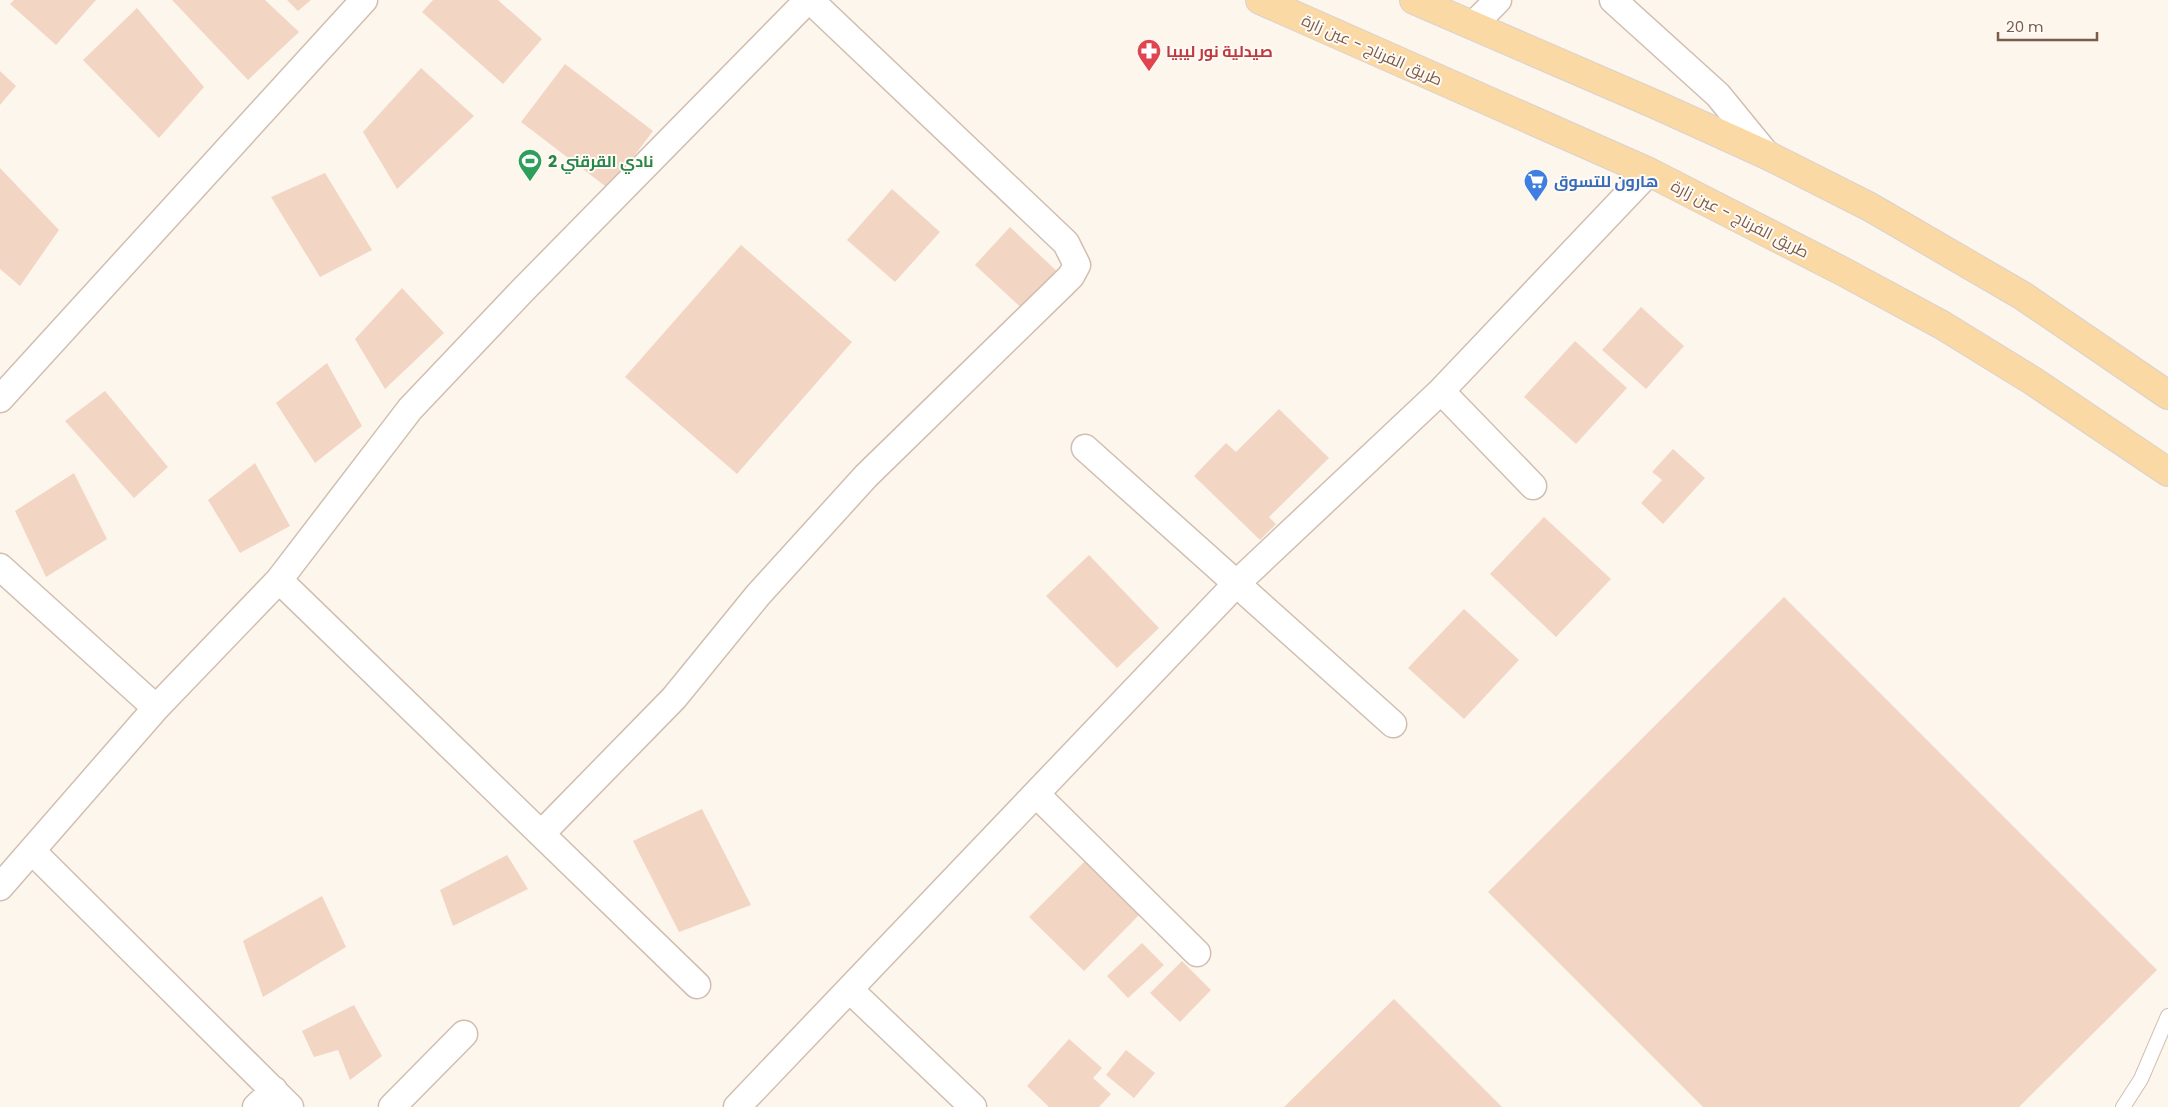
<svg xmlns="http://www.w3.org/2000/svg" width="2168" height="1107" font-family="Poppins,Cairo,sans-serif">
	<style>
		.building { fill: #f3d5c3 }
		.lines { fill: none; stroke-linecap: round; stroke-linejoin: round }
		.lane-casing { stroke: #d1beb0; stroke-width: 16 }
		.street-casing { stroke: #d1beb0; stroke-width: 29 }
		.primary-casing { stroke: #dad1cd; stroke-width: 30 }
		.lane { stroke: #fff; stroke-width: 14 }
		.street { stroke: #fff; stroke-width: 26 }
		.primary { stroke: #fbd9a5; stroke-width: 28 }
		.labels { text-anchor: middle; dominant-baseline: central; stroke-width: 4; stroke-linejoin: round; paint-order: stroke }
		.street-label { font-size: 16px; fill: #7a5c4d; stroke: #fffaf3 }
		.health-label { font-size: 16px; font-weight: bold; fill: #be3a42; stroke: #fffaf3; text-anchor: start }
		.leisure-label { font-size: 16px; font-weight: bold; fill: #27864d; stroke: #fffaf3; text-anchor: start }
		.shop-label { font-size: 16px; font-weight: bold; fill: #366cbe; stroke: #fffaf3; text-anchor: start }
	</style>
	<rect width="100%" height="100%" fill="#fdf6ec"/>
	<!-- building -->
	<path class="building" d="M 14,0 L 96,0 L 56,45 L 10,4 Z
		M 172,0 L 265,0 L 299,32 L 248,80 Z
		M 287,0 L 311,0 L 298,11 Z
		M 433,0 L 498,0 L 542,39 L 503,84 L 422,12 Z
		M 137,8 L 204,87 L 159,138 L 83,60 Z
		M 565,64 L 653,131 L 609,189 L 521,122 Z
		M 421,68 L 474,116 L 397,189 L 363,132 Z
		M 0,71 L 16,86 L 0,105 Z
		M 0,168 L 59,230 L 20,286 L 0,269 Z
		M 325,173 L 372,250 L 320,277 L 271,197 Z
		M 892,189 L 940,232 L 895,282 L 847,240 Z
		M 1010,227 L 1063,277 L 1028,314 L 975,265 Z
		M 741,245 L 852,342 L 737,474 L 625,377 Z
		M 402,288 L 444,333 L 385,389 L 355,339 Z
		M 1641,307 L 1684,346 L 1646,389 L 1602,350 Z
		M 1575,341 L 1627,388 L 1576,444 L 1524,397 Z
		M 327,363 L 362,426 L 315,463 L 276,403 Z
		M 105,391 L 168,467 L 134,498 L 65,421 Z
		M 1279,409 L 1329,458 L 1269,517 L 1276,524 L 1260,540 L 1194,476 L 1226,443 L 1236,452 Z
		M 1673,449 L 1705,478 L 1663,524 L 1641,503 L 1662,480 L 1652,472 Z
		M 255,463 L 290,526 L 240,553 L 208,500 Z
		M 74,473 L 107,539 L 46,577 L 15,511 Z
		M 1544,517 L 1611,579 L 1556,637 L 1490,574 Z
		M 1089,555 L 1159,628 L 1117,668 L 1046,596 Z
		M 1784,597 L 2157,970 L 2019,1107 L 1703,1107 L 1488,892 Z
		M 1464,609 L 1519,660 L 1464,719 L 1408,668 Z
		M 702,809 L 751,905 L 679,932 L 633,841 Z
		M 507,855 L 528,889 L 453,926 L 440,890 Z
		M 1086,860 L 1140,914 L 1084,971 L 1029,917 Z
		M 322,896 L 346,947 L 263,997 L 243,941 Z
		M 1142,943 L 1164,965 L 1128,998 L 1107,976 Z
		M 1182,961 L 1211,990 L 1180,1022 L 1150,993 Z
		M 1394,999 L 1502,1107 L 1284,1107 Z
		M 354,1005 L 382,1056 L 350,1080 L 338,1050 L 314,1057 L 302,1031 Z
		M 1069,1039 L 1102,1068 L 1093,1078 L 1111,1094 L 1099,1107 L 1049,1107 L 1027,1086 Z
		M 1126,1050 L 1155,1073 L 1134,1098 L 1106,1075 Z"/>
	<g class="lines">
		<defs>
			<path id="lane" d="M 2123,1107 L 2141,1079 L 2168,1016"/>
			<path id="street" d="M 1613,0 L 1718,95 L 1767,155
				M 1473,25 L 1498,0
				M 1441,391 L 1533,486
				M 0,399 L 364,0
				M 1085,448 L 1393,724
				M 0,567 L 156,708
				M 279,580 L 697,985
				M 1036,794 L 1197,953
				M 542,833 L 674,698 L 758,595 L 866,476 L 1063,284 L 1071,276 L 1077,265 L 1066,243 L 810,0
				M 32,851 L 290,1107
				M 0,887 L 156,708 L 279,580 L 410,409 L 522,291 L 808,0
				M 850,990 L 973,1107
				M 256,1107 L 274,1090
				M 392,1107 L 464,1034
				M 737,1107 L 1237,583 L 1441,391 L 1649,172"/>
			<path id="primary" d="M 1260,0 L 1649,172 L 1844,272 L 1942,325 L 2033,381 L 2168,472
				M 1414,0 L 1659,106 L 1767,155 L 1870,207 L 2023,296 L 2168,395"/>
		</defs>
		<!-- lane casing -->
		<use href="#lane" class="lane-casing"/>
		<!-- street casing -->
		<use href="#street" class="street-casing"/>
		<!-- primary casing -->
		<use href="#primary" class="primary-casing"/>
		<!-- lane -->
		<use href="#lane" class="lane"/>
		<!-- street -->
		<use href="#street" class="street"/>
		<!-- primary -->
		<use href="#primary" class="primary"/>
	</g>
	<!-- icons -->
	<defs>
		<symbol id="pharmacy-pin" viewBox="-11 -11 22 30"><path d="M0 17L-7.5 6A9.5 9.5 0 1 1 7.5 6Z" fill="#e0444e" stroke="#fffaf3"/><path d="M-2-6h4v4h4v4h-4v4h-4v-4h-4v-4h4Z" fill="#fff"/></symbol>
		<symbol id="stadium-pin" viewBox="-11 -11 22 30"><path d="M0 17L-7.5 6A9.5 9.5 0 1 1 7.5 6Z" fill="#2e9e5b" stroke="#fffaf3"/><path d="M0-5a6.5 5 0 1 0 0 10a6.5 5 0 1 0 0-10ZM-3.5-1.8h7v3.6h-7Z" fill="#fff"/></symbol>
		<symbol id="supermarket-pin" viewBox="-11 -11 22 30"><path d="M0 17L-7.5 6A9.5 9.5 0 1 1 7.5 6Z" fill="#3f7fe0" stroke="#fffaf3"/><path d="M-6-5.5h2.5l.6 2H6L4.5 2H-2.5L-4.4-4H-6ZM-1.5 3.2a1.3 1.3 0 1 0 .1 0ZM3 3.2a1.3 1.3 0 1 0 .1 0Z" fill="#fff"/></symbol>
	</defs>
	<g fill-rule="evenodd">
		<use href="#pharmacy-pin" x="1135" y="37" width="28" height="38"/>
		<use href="#stadium-pin" x="516" y="147" width="28" height="38"/>
		<use href="#supermarket-pin" x="1522" y="167" width="28" height="38"/>
	</g>
	<g class="labels">
		<!-- street labels -->
		<g class="street-label">
			<text transform="translate(1372 50) rotate(24)">طريق الفرناج - عين زارة</text>
			<text transform="translate(1740 219) rotate(27)">طريق الفرناج - عين زارة</text>
		</g>
		<!-- health labels -->
		<g class="health-label">
			<text x="1166" y="51">صيدلية نور ليبيا</text>
		</g>
		<!-- leisure labels -->
		<g class="leisure-label">
			<text x="548" y="161">نادي القرقني 2</text>
		</g>
		<!-- shop labels -->
		<g class="shop-label">
			<text x="1554" y="181">هارون للتسوق</text>
		</g>
	</g>
	<!-- scale -->
	<path d="M1998 32v8h99v-8" fill="none" stroke="#7a5c4d" stroke-width="2.5"/>
	<text x="2006" y="32" font-size="15" fill="#7a5c4d" stroke="#fffaf3" stroke-width="4" paint-order="stroke">20 m</text>
</svg>
